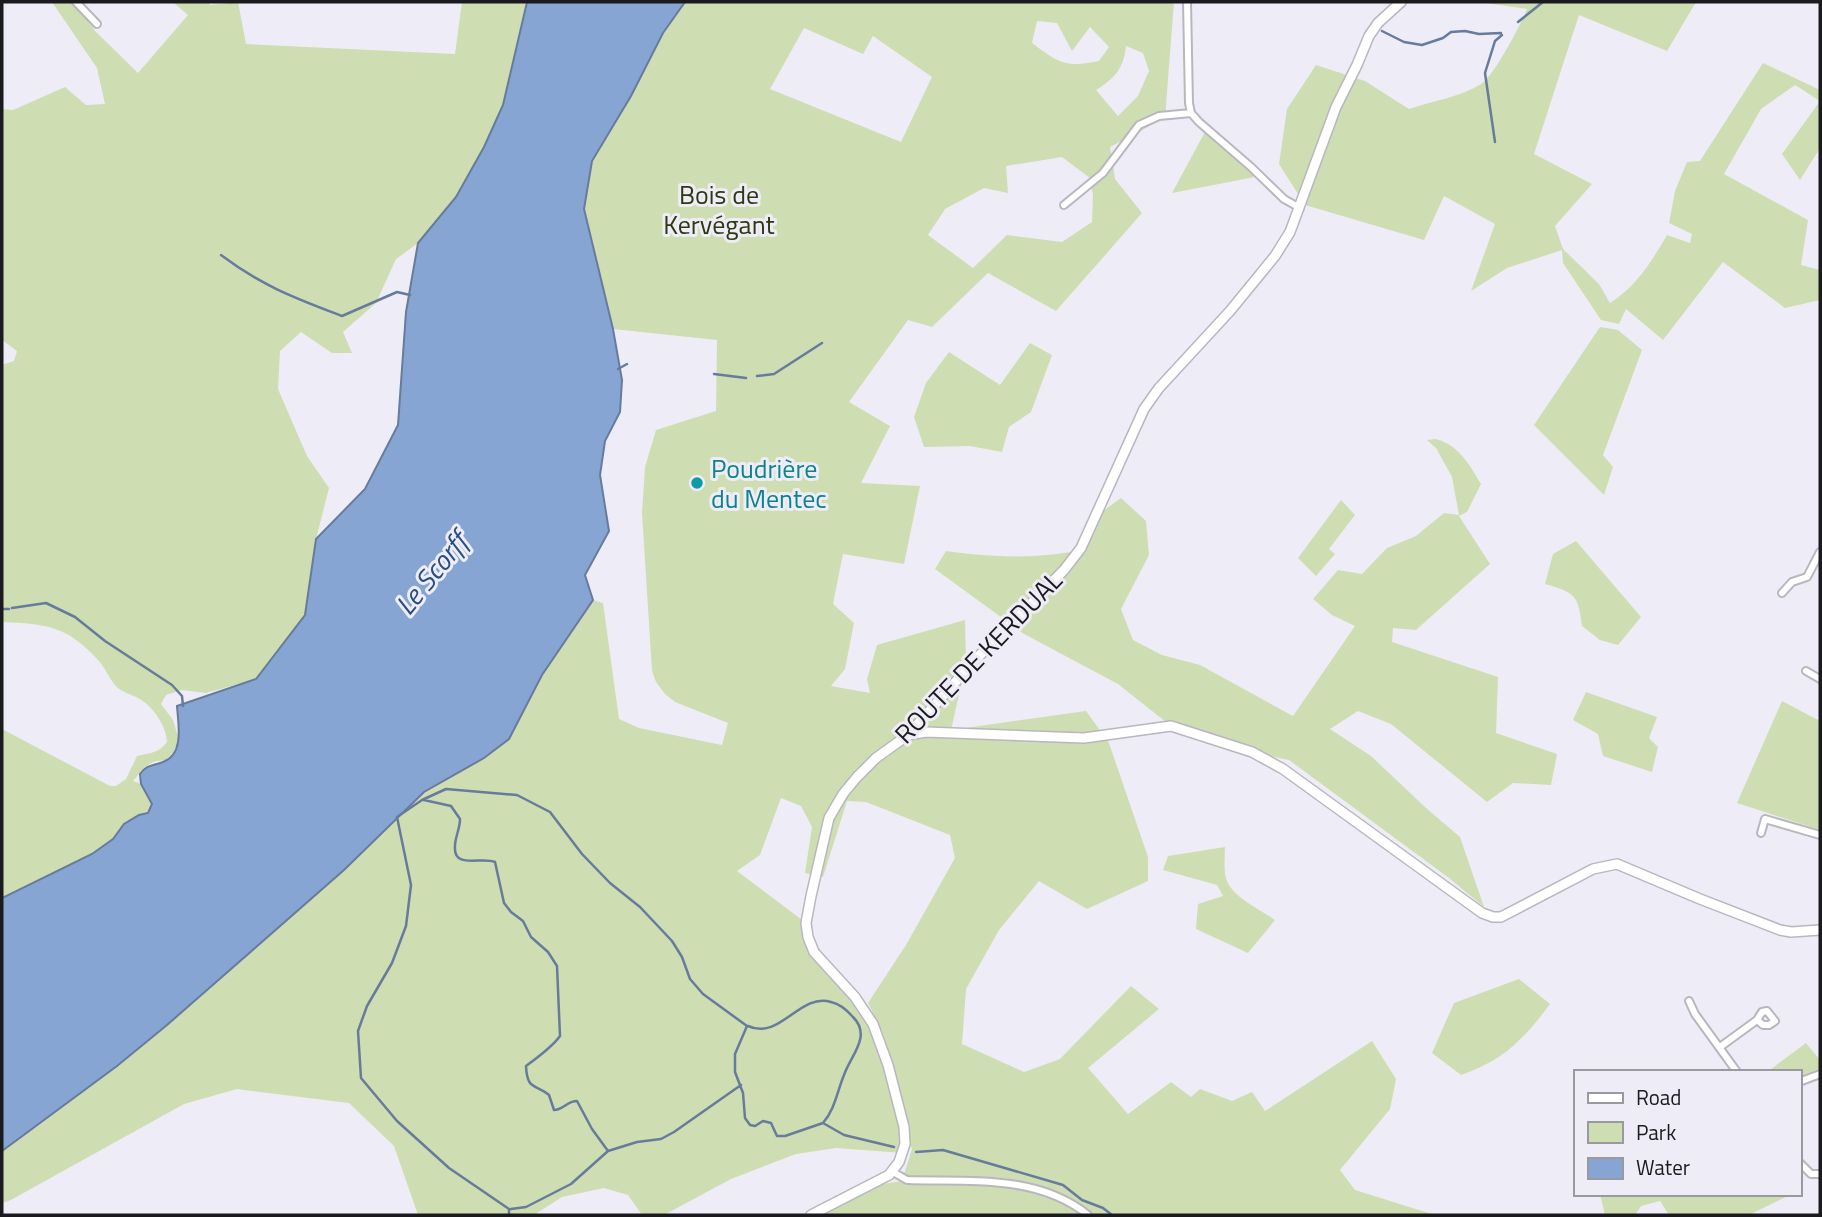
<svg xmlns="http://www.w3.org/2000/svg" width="1822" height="1217" font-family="'Titillium Web',sans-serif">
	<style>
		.green { fill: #cfddb2; fill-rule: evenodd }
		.water { fill: #87a5d2; stroke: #677b9c; stroke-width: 2 }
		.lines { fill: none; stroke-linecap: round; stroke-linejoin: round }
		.stream { stroke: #677b9c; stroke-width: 2.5 }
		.street-casing { stroke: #b8b7c0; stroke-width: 10 }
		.secondary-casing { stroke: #b8b7c0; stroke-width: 12 }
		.street { stroke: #fff; stroke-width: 6 }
		.secondary { stroke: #fff; stroke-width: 9 }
		.culture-dot { fill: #0f9aa8; stroke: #eeedf7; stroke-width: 2.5 }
		.labels { text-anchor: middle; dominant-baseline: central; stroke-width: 6; stroke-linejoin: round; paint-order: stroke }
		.park-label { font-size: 26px; fill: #2e3810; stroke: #eeedf7 }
		.culture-label { font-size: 26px; fill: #0d838f; stroke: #eeedf7; text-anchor: start }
		.street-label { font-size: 26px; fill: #1b1a1e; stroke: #eeedf7 }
		.water-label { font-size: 28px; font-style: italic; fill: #284e86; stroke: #eeedf7 }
	</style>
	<rect width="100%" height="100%" fill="#eeedf7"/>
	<!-- green -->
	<path class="green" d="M 52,2 L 74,2 L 95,31 L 138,73 L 188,15 L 173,2 L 209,2 L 210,5 L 238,2 L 246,44 L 455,54 L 462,2 L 526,2 L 503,105 L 484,147 L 456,197 L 418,243 L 396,259 L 376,303 L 343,332 L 352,353 L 332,353 L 301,332 L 280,351 L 278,389 L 307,456 L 329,488 L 316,539 L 305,615 L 256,679 L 206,693 L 182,690 L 166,695 L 161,704 L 173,720 L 179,740 C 165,772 163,753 145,767 C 140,771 137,777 133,781 L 141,784 L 152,804 L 148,813 L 139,815 L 124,824 L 113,839 L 92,854 L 2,898 L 2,729 L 110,786 L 116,786 L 126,779 L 137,756 C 150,753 159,753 167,742 C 166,725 153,706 138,698 C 132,695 123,692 118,688 C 110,681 106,669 99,661 C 67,626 48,624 2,622 L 2,365 L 14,361 L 17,351 L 2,340 L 2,109 L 13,110 L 65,87 L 86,105 L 105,104 L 97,68 Z
		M 685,2 L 1174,2 L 1165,118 L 1110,147 L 1115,179 L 1142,213 L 1056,311 L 988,273 L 932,327 L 908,320 L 849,402 L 890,426 L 861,483 L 920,486 L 904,564 L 843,554 L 833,604 L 854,623 L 845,669 L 831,686 L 870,693 L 867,679 L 877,645 L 965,620 L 966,663 L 951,730 L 1086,711 L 1109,743 L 1148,857 L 1148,881 L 1087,909 L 1039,881 L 999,930 L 966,989 L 962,1044 L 1024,1072 L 1060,1059 L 1131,986 L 1159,1009 L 1088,1068 L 1128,1114 L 1171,1082 L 1191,1097 L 1200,1089 L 1232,1101 L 1252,1092 L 1265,1111 L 1372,1041 L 1396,1079 L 1390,1109 L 1340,1170 L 1355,1190 L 1435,1215 L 811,1215 L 863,1187 L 902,1181 L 912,1149 L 903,1122 L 903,1153 L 836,1148 L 796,1154 L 731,1179 L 664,1215 L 642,1215 L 628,1195 L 604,1188 L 562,1197 L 534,1215 L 418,1215 L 394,1146 L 349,1103 L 237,1089 L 184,1104 L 9,1201 L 2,1203 L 2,1151 L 117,1066 L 167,1025 L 424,792 L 509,739 L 542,675 L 593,600 L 603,603 L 619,719 L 639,728 L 722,745 L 728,723 L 675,702 L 665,694 L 656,682 L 652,671 L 642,513 L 645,467 L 656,430 L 716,411 L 717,340 L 613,329 L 584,209 L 592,161 L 631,96 L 663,33 ZM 1037,21 L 1057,23 L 1072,51 L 1090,27 L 1109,47 L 1099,61 C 1065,68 1059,63 1032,43 ZM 804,28 L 863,54 L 873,36 L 932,77 L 901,142 L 770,89 ZM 1126,46 L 1143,53 L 1149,71 L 1138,96 L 1118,116 L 1096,90 C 1114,79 1124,68 1126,46 ZM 1062,157 L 1090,178 L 1093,195 L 1092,222 L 1062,242 L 1007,235 L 973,268 L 928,235 L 945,209 L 984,188 L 1008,193 L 1006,166 ZM 781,798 L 801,806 L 812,827 L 805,873 L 823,877 L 847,801 L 866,802 L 950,835 L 955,858 L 906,945 L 868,1003 L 883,1033 L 901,1110 L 864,1010 L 808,937 L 806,923 L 737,871 L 760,855 Z
		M 1478,2 L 1696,2 L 1667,51 L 1579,15 L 1534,154 L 1592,184 L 1555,226 L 1563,249 L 1599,284 L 1610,303 C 1637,286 1651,262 1667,235 L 1690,243 L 1692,234 L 1669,223 L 1675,191 L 1687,162 L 1700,161 L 1763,63 L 1820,90 L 1820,148 L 1800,180 L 1782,154 L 1820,101 L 1795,85 L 1761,109 L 1724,174 L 1808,220 L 1801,265 L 1820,270 L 1820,300 L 1785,308 L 1723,262 L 1663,340 L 1626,309 L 1619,324 L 1601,320 L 1563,263 L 1562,250 L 1507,268 L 1471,291 L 1495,224 L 1444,196 L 1424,240 L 1305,205 L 1279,164 L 1287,109 L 1316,65 L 1365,81 L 1409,109 C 1432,101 1461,97 1481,84 C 1494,76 1521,24 1527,9 Z
		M 1206,130 L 1255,177 L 1172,193 Z
		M 1600,327 L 1618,330 L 1642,350 L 1603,455 L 1613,467 L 1604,495 L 1534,425 Z
		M 1030,343 L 1052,355 L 1031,412 L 1009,427 L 1002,452 L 970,446 L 924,447 L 914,417 L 926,383 L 949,352 L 1000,385 Z
		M 1435,439 C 1458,444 1469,464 1481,484 L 1467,512 L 1459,516 L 1490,564 L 1416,630 L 1393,628 L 1392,642 L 1498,677 L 1496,733 L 1557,754 L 1551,785 L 1513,783 L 1487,802 L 1391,724 L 1358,711 L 1330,729 L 1371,756 L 1426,808 L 1460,837 L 1484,907 L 1449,878 L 1289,760 L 1252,752 L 1171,726 L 1118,684 L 1024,634 L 935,569 L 946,551 C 990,557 1027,559 1071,552 L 1103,511 L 1121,498 L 1146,521 L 1149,555 L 1121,609 L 1133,640 L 1162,655 L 1200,665 L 1293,716 L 1355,626 L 1332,615 L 1313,599 L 1338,570 L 1362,574 L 1387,548 L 1416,536 L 1444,513 L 1459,515 L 1452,477 L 1436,448 L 1427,440 Z
		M 1341,500 L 1355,515 L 1329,549 L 1335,554 L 1316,576 L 1298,558 Z
		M 1576,541 L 1641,617 L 1618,645 L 1600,640 L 1582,626 C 1578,594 1575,593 1545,584 L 1553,554 Z
		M 1586,692 L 1657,717 L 1649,738 L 1658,747 L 1652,772 L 1603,756 L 1598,734 L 1573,720 Z
		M 1782,701 L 1820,721 L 1820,830 L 1737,803 Z
		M 1225,847 C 1225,858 1223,871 1227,881 C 1234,898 1261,910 1275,920 L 1248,953 L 1196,929 L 1198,904 L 1223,896 L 1217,885 L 1163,870 L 1168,856 Z
		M 1519,979 L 1550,1004 C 1524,1039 1504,1060 1461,1075 L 1432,1053 L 1454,1003 Z
		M 1806,1043 L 1820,1060 L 1820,1068 L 1799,1077 L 1799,1072 L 1767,1072 Z
		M 1600,1194 L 1792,1194 L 1749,1215 L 1669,1215 L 1660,1201 L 1641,1206 L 1635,1215 L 1605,1215 Z"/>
	<!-- water -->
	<path class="water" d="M 527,2 L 685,2 L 663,33 L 631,96 L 592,161 L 584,209 L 613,329 L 622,380 L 620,412 L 605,441 L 600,475 L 609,531 L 585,575 L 593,600 L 542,675 L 509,739 L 484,758 L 424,792 L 344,870 L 167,1025 L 117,1066 L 2,1151 L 2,898 L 92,854 L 113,839 L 124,824 L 139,815 L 148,813 L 152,804 L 141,784 L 140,774 C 147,764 153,766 163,762 C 185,754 178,723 177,706 L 256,679 L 305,615 L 316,539 L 365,489 L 398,425 L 406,312 L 418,243 L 456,197 L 484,147 L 503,105 Z"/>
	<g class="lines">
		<!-- stream -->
		<path class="stream" d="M 1518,22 L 1543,2
			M 1382,31 L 1404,42 L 1422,45 L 1443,38 L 1451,32 L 1465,31 L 1479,34 L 1501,33
			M 1495,142 L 1485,73 L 1495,41 L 1502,35
			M 221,255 C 262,286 295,298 342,316 L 397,292 L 410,295
			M 618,369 L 627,364
			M 714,374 L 746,378
			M 757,376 L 774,374 L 822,343
			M 12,608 L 46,603 L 75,617 L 105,641 L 172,685 L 182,696 L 183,706
			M 2,609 L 9,609
			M 424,800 L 451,806 L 460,819 C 460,829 455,837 455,846 C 453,870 482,856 495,862 L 504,903 L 511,912 L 523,921 L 531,937 L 548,952 L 557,966 L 560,1036 C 553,1046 537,1058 526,1066 C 527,1090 535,1084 549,1095 L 554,1110 C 563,1110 567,1101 577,1101 L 592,1129 L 608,1151
			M 397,817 L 422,800 L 446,789 L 517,795 L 550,812 L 582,854 L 610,883 L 640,907 L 672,941 L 682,957 L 690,979 L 703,994 L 747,1026 L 735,1054 L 735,1072 L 743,1093 L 745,1118 L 750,1125 L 755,1126 L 763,1121 L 771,1123 L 777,1136 L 785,1136 L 823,1123 L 844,1135 L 894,1147
			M 397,817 L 411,885 L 406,926 L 392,963 L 367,1006 L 358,1031 L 361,1078 L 397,1121 L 449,1168 L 509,1209 L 509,1215
			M 748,1026 C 780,1041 800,992 831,1002 C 840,1004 847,1010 853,1017 C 872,1036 851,1055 844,1075 C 837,1092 835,1109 823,1123
			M 916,1152 L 943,1150 L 1063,1185 L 1082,1200 L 1103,1208 L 1112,1215
			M 511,1209 L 526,1207 L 571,1184 L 608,1151 L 637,1142 L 661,1139 L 674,1132 L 741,1085"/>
		<defs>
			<path id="street" d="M 76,2 L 97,24
				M 1187,2 L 1189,103 L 1191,113 L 1199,122 L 1251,167 L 1284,199 L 1300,208
				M 1064,205 L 1103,173 L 1139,125 L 1159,116 L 1191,113
				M 1782,593 L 1792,582 L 1807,577 L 1820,552
				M 1806,671 L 1820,679
				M 1761,833 L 1765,819 L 1820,835
				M 1689,1001 L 1695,1014 L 1737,1072
				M 1720,1047 L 1757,1020 L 1763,1025 L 1769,1025 L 1775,1021 L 1767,1011 L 1762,1012 L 1757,1020
				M 1799,1082 L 1820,1074
				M 1799,1162 L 1811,1174 L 1820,1174
				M 893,1172 L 907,1180 C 969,1182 1037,1174 1088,1215"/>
			<path id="secondary" d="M 908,735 L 926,732 L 1084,738 L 1171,726 L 1252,752 L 1283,769 L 1482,913 L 1493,917 L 1501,917 L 1593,869 L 1617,864 L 1700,899 L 1780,930 L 1791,932 L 1820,930
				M 811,1215 L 889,1175 L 899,1162 L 905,1144 L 904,1127 L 888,1065 L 873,1024 L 855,997 L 814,952 L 808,937 L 806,923 L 811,896 L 829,818 L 843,794 L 857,777 L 876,758 L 908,735 L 976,659 L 1064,570 L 1081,548 L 1144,409 L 1159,388 L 1230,311 L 1275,256 L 1290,232 L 1336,107 L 1357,65 L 1369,36 L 1378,23 L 1401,2"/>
		</defs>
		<!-- street casing -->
		<use href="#street" class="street-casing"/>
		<!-- secondary casing -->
		<use href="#secondary" class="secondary-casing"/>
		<!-- street -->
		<use href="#street" class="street"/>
		<!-- secondary -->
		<use href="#secondary" class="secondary"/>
	</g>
	<!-- markers -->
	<circle class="culture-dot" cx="697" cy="483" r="7"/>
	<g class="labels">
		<!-- park labels -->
		<g class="park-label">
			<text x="719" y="194">Bois de<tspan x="719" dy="30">Kervégant</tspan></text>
		</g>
		<!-- culture labels -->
		<g class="culture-label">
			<text x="711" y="468">Poudrière<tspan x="711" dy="30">du Mentec</tspan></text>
		</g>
		<!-- street labels -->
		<g class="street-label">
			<text transform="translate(978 657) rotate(-46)">ROUTE DE KERDUAL</text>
		</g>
		<!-- water labels -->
		<g class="water-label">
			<text transform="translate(431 573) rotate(-51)">Le Scorff</text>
		</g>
	</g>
	<!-- border -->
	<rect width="1822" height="1217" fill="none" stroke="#1b1a1e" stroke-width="7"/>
	<!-- legend -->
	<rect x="1574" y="1070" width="228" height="126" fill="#eeedf7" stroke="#9a99a0" stroke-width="2"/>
	<rect x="1588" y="1093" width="35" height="10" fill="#ffffff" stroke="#9a99a0" stroke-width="2"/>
	<text x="1636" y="1105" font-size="21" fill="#1b1a1e">Road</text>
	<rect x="1588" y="1122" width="35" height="21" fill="#cfddb2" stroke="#9a99a0" stroke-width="2"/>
	<text x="1636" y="1140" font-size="21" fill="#1b1a1e">Park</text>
	<rect x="1588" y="1158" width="35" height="21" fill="#87a5d2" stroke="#9a99a0" stroke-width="2"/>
	<text x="1636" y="1175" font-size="21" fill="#1b1a1e">Water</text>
</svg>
